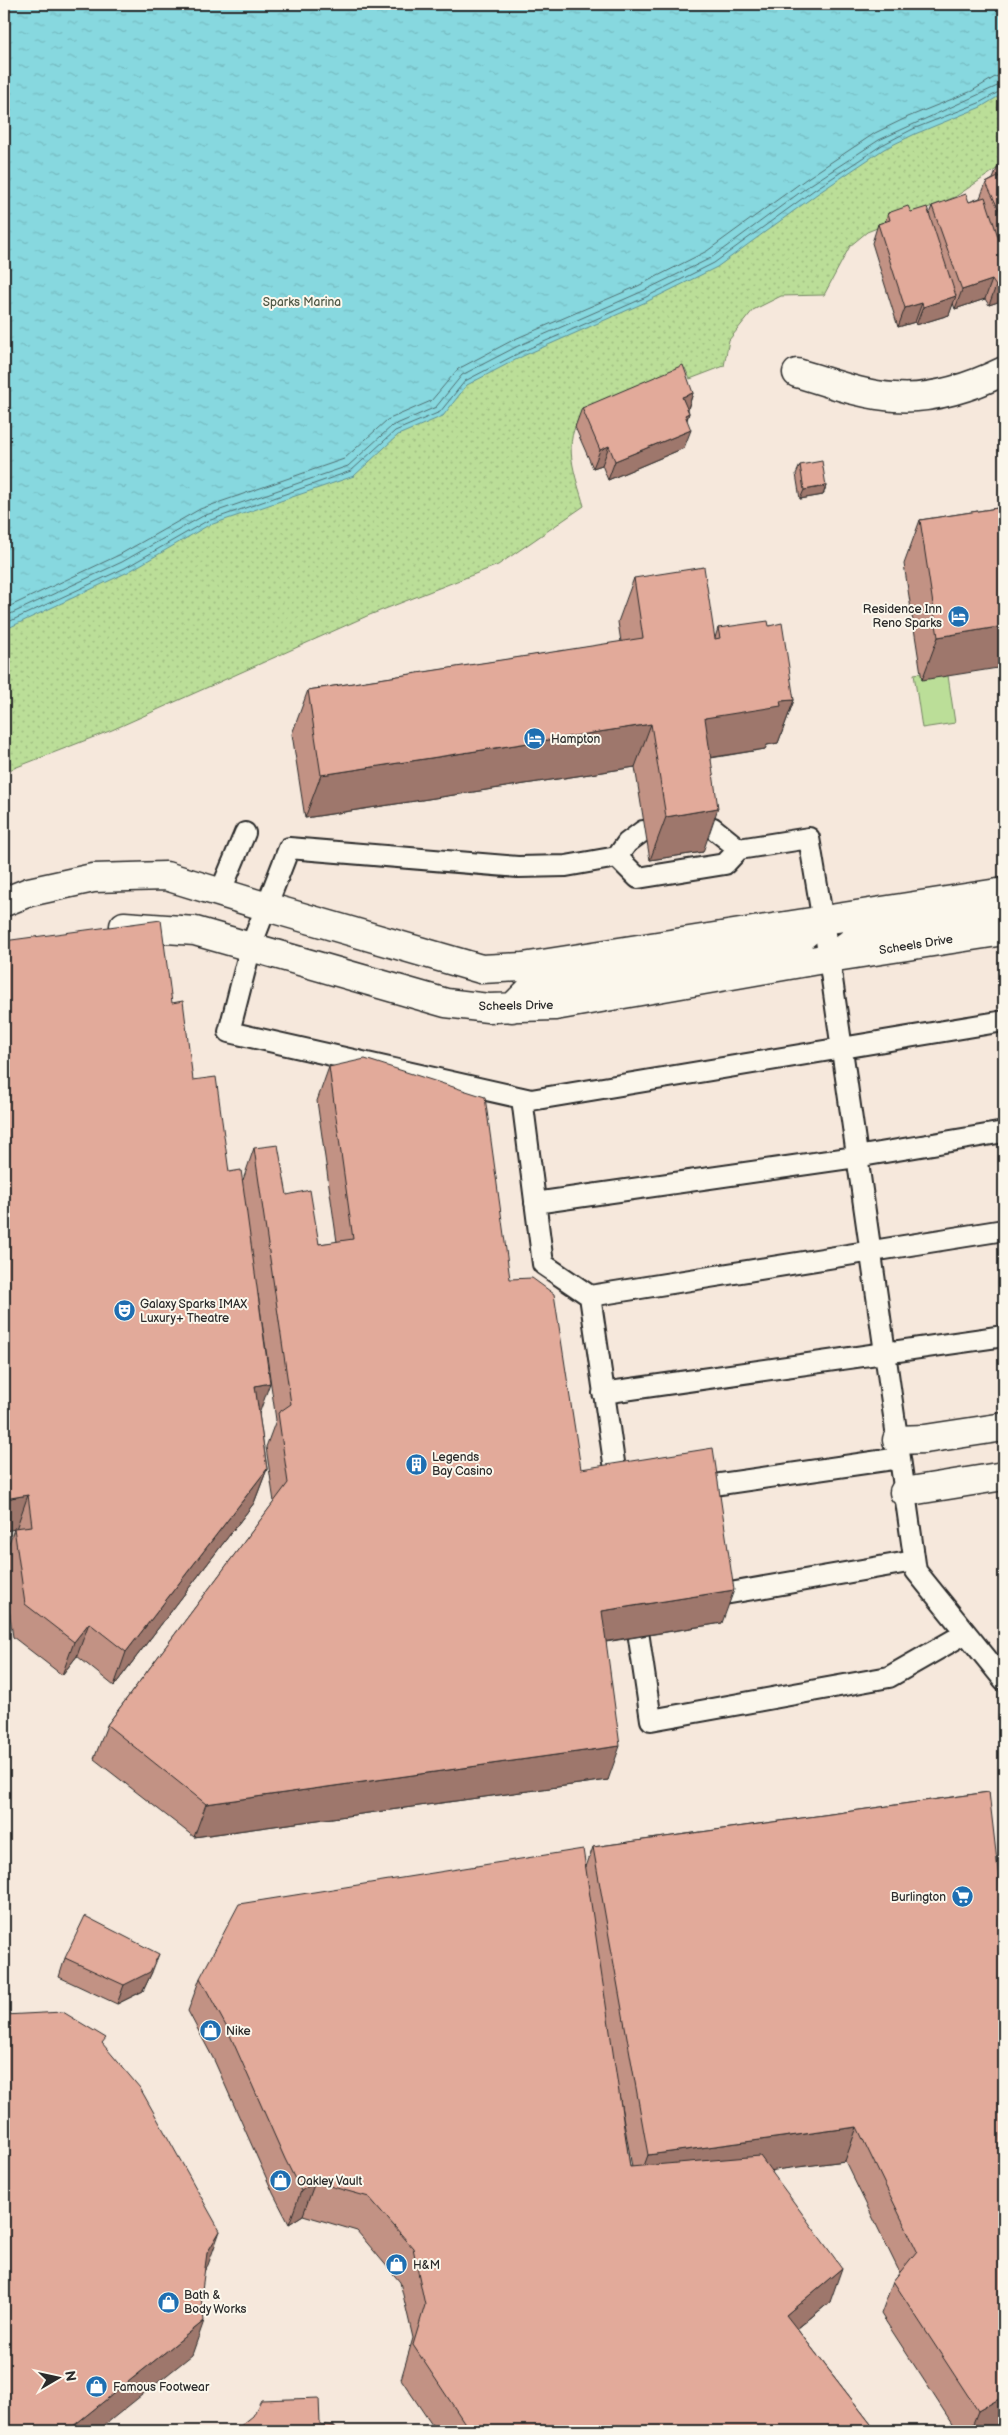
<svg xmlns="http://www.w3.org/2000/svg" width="1008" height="2435" font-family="'Balsamiq Sans',sans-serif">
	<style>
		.green { fill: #bbde98; stroke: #738462 }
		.park { fill: url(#park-dots); stroke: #738462 }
		.water { fill: url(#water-ripples); stroke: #629397 }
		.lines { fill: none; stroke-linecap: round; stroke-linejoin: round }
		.shore { stroke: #507073; stroke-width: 1 }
		.lane-casing { stroke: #2b2b2b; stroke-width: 24 }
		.street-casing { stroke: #2b2b2b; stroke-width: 31 }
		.lane { stroke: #fbf7ec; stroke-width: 20 }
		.street { stroke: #fbf7ec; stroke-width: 28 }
		.wall { fill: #c29284; stroke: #2b2b2b; fill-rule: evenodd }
		.shaded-wall { fill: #9e776c; stroke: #2b2b2b }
		.building { fill: #e2aa9a; stroke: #2b2b2b }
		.labels { text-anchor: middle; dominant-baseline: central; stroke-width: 4; stroke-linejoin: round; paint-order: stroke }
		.park-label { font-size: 12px; fill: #4f5846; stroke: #fbf7ec }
		.poi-label { font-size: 12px; fill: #2b2b2b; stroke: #fbf7ec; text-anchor: start }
		.street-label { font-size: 12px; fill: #2b2b2b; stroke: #fbf7ec }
	</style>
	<defs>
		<pattern id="park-dots" width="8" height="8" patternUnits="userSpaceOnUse" patternTransform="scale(1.25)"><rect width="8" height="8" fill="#bbde98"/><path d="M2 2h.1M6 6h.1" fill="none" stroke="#a1bf83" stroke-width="1.8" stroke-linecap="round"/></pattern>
		<pattern id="water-ripples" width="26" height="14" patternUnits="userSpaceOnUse" patternTransform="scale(1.25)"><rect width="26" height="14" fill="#87d8df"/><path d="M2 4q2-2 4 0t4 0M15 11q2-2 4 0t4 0" fill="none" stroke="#75bac0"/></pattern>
	</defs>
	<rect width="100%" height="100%" fill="#f6e8dc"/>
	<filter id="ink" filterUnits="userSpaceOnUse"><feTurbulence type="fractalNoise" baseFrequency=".02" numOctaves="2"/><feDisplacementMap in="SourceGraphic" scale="10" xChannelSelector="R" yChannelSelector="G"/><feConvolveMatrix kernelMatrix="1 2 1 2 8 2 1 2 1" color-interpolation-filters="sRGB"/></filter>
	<g filter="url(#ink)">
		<!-- green -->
		<path class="green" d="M 947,669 L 955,723 L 922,728 L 914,674 Z"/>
		<!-- park -->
		<path class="park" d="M 4,4 L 1004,4 L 1004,164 L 955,197 L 867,232 L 850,246 L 824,295 L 781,296 L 753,310 L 729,340 L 724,366 L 690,379 L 685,368 L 583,415 C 560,440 576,477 584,506 L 498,565 L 367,616 L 112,730 L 4,772 Z"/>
		<!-- water -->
		<path class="water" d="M 4,4 L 1004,4 L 1004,93 L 981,107 L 915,134 L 884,149 L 817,194 L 717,267 L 646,302 L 523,356 L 467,385 L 443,416 L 398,435 L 354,476 L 207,526 L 128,572 L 4,630 Z"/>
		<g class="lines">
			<!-- shore -->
			<path class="shore" d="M 4,609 L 119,555 L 200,509 L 344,459 L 387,420 L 431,401 L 458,369 L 515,339 L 638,286 L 707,251 L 806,179 L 875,133 L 908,117 L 972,91 L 995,77 L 1004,75
				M 4,617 L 122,562 L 203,516 L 348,466 L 392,426 L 436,407 L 462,375 L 518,346 L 641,292 L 711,258 L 810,185 L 879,140 L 1004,83
				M 4,624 L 125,568 L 205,522 L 351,471 L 395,431 L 440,412 L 465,381 L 521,352 L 644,298 L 714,263 L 814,190 L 882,145 L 913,129 L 979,103 L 1004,89"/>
			<defs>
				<path id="lane" d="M 692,821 L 713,828 L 739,849
					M 617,857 L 627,843 L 643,831
					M 220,893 L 245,833
					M 1004,1021 L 531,1100 L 229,1032 L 251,946 L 289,848 L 518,867 L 566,866 L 617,857 L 638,878 L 725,864 L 739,849 L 809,838 L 829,958 L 916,1571 L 1004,1680
					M 522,1098 L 543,1264 L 590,1296 L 618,1490
					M 535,1203 L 856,1157 L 1004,1132
					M 590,1296 L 1004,1230
					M 603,1393 L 1004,1336
					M 693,1488 L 900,1458
					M 707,1597 L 914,1561
					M 635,1611 L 651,1720 L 889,1677 L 966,1633"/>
				<path id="street" d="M 797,373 C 829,382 861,395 894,397 C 932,400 971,387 1004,371
					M 4,902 L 29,892 L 93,878 L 166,876 L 267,907 L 481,969 L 523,967 L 1004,892
					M 124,926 L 195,931 L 446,1003 L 488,1008 L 555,1006 L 829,958 L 1004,931
					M 833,956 L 864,933 L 1004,911
					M 512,1008 L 531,989 L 789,947 L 822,920
					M 897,1440 L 925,1439 L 1004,1427
					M 904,1492 L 1004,1476"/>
			</defs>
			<!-- lane casing -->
			<use href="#lane" class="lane-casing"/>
			<!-- street casing -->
			<use href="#street" class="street-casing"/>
			<!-- lane -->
			<use href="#lane" class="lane"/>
			<!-- street -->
			<use href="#street" class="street"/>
		</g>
		<!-- wall -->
		<path class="wall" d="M 1004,163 L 1004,253 L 1001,247 L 1004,300 L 989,305 L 985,299 L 955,309 L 953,303 L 949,315 L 916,325 L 915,322 L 898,327 L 872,243 L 878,224 L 885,222 L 888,213 L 911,212 L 929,214 L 932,206 L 969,202 L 980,198 L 986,183 L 993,179 L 998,166 Z
			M 693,393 L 688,409 L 689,413 L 687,420 L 684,448 L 608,480 L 602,465 L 593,468 L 575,427 L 582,408 Z
			M 800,465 L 826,486 L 823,495 L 800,499 L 796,474 Z
			M 1004,507 L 922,680 L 904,564 L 920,520 Z
			M 634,578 L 715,638 L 718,628 L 769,626 L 794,700 L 778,743 L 767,745 L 765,749 L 711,758 L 703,852 L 650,860 L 635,767 L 305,818 L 292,734 L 308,690 L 621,642 L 618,622 Z
			M 4,941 L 172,1003 L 193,1080 L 229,1172 L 243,1180 L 254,1148 L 287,1195 L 319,1244 L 337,1242 L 317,1101 L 329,1067 L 510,1279 L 581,1469 L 722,1623 L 606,1642 L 608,1780 L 194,1837 L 94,1759 L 107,1725 L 274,1502 L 266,1447 L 276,1420 L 258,1294 L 259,1414 L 267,1469 L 254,1503 L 114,1686 L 77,1656 L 62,1675 L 13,1637 L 4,1573 L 4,1557 L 14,1529 L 4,1531 Z
			M 989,1792 L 1004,2422 L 989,2431 L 957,2431 L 881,2314 L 893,2281 L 900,2273 L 845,2161 L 771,2170 L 830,2302 L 797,2329 L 874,2428 L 873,2431 L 436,2431 L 401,2379 L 413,2338 L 400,2282 L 357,2231 L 303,2215 L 289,2224 L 273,2193 L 214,2060 L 188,2011 L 200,1978 L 586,1867 L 593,1847 ZM 619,2094 L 632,2167 L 630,2167 Z
			M 65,1958 L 152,1972 L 143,1991 L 117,2004 L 59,1977 Z"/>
		<!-- shaded-wall -->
		<path class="shaded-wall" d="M 992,280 L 985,299 L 955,309 L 962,290 Z
			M 1004,284 L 1004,300 L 989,305 L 996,286 Z
			M 956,296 L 949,315 L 916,325 L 923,307 Z
			M 922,303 L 915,322 L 898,327 L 905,308 Z
			M 693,393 L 687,411 L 682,397 Z
			M 689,413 L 683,431 L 685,415 Z
			M 691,430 L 684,448 L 608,480 L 615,461 Z
			M 609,446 L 602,465 L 593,468 L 600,450 Z
			M 826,486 L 823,495 L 800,499 L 804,490 Z
			M 1004,626 L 1004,667 L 922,680 L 938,637 Z
			M 794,700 L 778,743 L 767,745 L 765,749 L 689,761 L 705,718 L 780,701 Z
			M 651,724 L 635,767 L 305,818 L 321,775 Z
			M 718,808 L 703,852 L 650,860 L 666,817 Z
			M 270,1383 L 258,1417 L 255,1386 Z
			M 267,1469 L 254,1503 L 114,1686 L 126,1652 Z
			M 28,1495 L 16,1529 L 4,1531 L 4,1501 L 5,1499 Z
			M 734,1590 L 722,1623 L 590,1644 L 602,1611 Z
			M 89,1623 L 77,1656 L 62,1675 L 74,1642 Z
			M 620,1746 L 608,1780 L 194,1837 L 206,1804 Z
			M 159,1954 L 152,1972 L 143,1991 L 117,2004 L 124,1985 Z
			M 857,2127 L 845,2161 L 636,2188 L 648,2155 Z
			M 315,2182 L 303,2215 L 289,2224 L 301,2191 Z
			M 220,2231 L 208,2265 L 195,2286 L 207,2253 Z
			M 842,2268 L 830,2302 L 773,2348 L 786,2315 Z
			M 204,2321 L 192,2355 L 97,2431 L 67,2431 Z
			M 1004,2396 L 1004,2422 L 989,2431 L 970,2431 L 978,2411 Z"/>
		<!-- building -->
		<path class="building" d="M 1004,163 L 1004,220 L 986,183 L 1002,175 L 998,166 Z
			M 966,194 L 969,202 L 985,197 L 1004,255 L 1004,284 L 996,286 L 992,280 L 962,290 L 932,206 Z
			M 908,206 L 911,212 L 927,207 L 956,296 L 923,307 L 922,303 L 905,308 L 878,224 L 890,220 L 888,213 Z
			M 683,365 L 693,393 L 682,397 L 689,413 L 685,415 L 691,430 L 615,461 L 609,446 L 600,450 L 582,408 Z
			M 822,461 L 826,486 L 804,490 L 800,465 Z
			M 1004,507 L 1004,626 L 938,637 L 920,520 Z
			M 704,567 L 715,639 L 720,638 L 718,628 L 768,621 L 769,626 L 782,623 L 794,700 L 780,701 L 781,706 L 705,718 L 718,808 L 666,817 L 651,724 L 321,775 L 308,690 L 643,638 L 634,578 Z
			M 161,920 L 172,1003 L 183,1001 L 193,1080 L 216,1077 L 229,1172 L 241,1170 L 270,1383 L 255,1386 L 267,1469 L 126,1652 L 89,1623 L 74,1642 L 25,1604 L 14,1528 L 32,1526 L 28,1495 L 5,1499 L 4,1492 L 4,941 Z
			M 365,1059 L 485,1097 L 510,1279 L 532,1278 L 554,1294 L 581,1469 L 713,1448 L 734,1590 L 602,1611 L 620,1746 L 206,1804 L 107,1725 L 288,1483 L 278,1413 L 291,1404 L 254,1148 L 278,1145 L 287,1195 L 310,1190 L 319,1244 L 353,1239 L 329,1067 Z
			M 989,1792 L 1004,1922 L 1004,2396 L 978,2411 L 893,2281 L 917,2251 L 857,2127 L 648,2155 L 593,1847 Z
			M 583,1849 L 630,2167 L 760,2156 L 842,2268 L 786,2315 L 874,2428 L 870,2431 L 470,2431 L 413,2345 L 425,2305 L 413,2248 L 369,2197 L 315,2182 L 301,2191 L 285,2159 L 226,2026 L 200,1978 L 239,1904 Z
			M 85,1916 L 159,1954 L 150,1972 L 124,1985 L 65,1958 Z
			M 63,2012 L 106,2038 L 102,2043 L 140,2088 L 220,2231 L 207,2253 L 201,2297 L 204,2321 L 67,2431 L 4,2431 L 4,2015 Z
			M 319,2398 L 320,2424 L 334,2426 L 337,2431 L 234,2431 L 253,2416 L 261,2400 Z"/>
	</g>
	<!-- icons -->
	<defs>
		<symbol id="hotel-disc" viewBox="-11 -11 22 22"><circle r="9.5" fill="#1f6fb2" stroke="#fbf7ec"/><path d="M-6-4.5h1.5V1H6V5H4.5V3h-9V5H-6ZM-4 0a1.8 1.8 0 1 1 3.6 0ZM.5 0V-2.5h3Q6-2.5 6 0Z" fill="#fff"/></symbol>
		<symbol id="theatre-disc" viewBox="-11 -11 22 22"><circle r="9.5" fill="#1f6fb2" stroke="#fbf7ec"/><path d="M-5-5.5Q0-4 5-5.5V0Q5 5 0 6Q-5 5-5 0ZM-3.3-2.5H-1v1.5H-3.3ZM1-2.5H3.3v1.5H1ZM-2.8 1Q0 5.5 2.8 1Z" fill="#fff"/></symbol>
		<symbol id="building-disc" viewBox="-11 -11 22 22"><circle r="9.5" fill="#1f6fb2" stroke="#fbf7ec"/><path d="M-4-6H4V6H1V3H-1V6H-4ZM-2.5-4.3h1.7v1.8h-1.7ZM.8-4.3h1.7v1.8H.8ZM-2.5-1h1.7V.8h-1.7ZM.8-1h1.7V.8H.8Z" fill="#fff"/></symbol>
		<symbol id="supermarket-disc" viewBox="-11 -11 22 22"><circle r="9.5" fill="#1f6fb2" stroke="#fbf7ec"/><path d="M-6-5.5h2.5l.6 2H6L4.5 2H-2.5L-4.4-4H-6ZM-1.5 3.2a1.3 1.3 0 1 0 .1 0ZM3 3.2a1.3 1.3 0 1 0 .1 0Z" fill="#fff"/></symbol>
		<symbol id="shop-disc" viewBox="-11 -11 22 22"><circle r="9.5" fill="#1f6fb2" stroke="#fbf7ec"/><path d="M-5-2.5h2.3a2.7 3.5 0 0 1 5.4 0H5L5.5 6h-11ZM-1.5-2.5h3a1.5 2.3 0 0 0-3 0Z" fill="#fff"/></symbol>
	</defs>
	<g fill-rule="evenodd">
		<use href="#hotel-disc" x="946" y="604" width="25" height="25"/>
		<use href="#hotel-disc" x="522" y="726" width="25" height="25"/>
		<use href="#theatre-disc" x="112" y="1298" width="25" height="25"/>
		<use href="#building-disc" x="404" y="1452" width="25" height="25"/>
		<use href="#supermarket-disc" x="950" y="1884" width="25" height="25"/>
		<use href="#shop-disc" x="198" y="2018" width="25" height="25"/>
		<use href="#shop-disc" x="268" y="2168" width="25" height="25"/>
		<use href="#shop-disc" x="384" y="2252" width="25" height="25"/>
		<use href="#shop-disc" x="156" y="2290" width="25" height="25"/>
		<use href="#shop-disc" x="84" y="2374" width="25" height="25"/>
	</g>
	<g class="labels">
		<!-- park labels -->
		<g class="park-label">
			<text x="302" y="302">Sparks Marina</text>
		</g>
		<!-- poi labels -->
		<g class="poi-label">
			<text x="942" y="609" text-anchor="end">Residence Inn<tspan x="942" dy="14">Reno Sparks</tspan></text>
			<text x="551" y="739">Hampton</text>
			<text x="140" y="1304">Galaxy Sparks IMAX<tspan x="140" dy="14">Luxury+ Theatre</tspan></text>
			<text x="432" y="1457">Legends<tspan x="432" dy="14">Bay Casino</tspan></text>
			<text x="946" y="1897" text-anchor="end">Burlington</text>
			<text x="226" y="2031">Nike</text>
			<text x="297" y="2181">Oakley Vault</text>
			<text x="413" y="2265">H&amp;M</text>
			<text x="184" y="2295">Bath &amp;<tspan x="184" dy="14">Body Works</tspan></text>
			<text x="113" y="2387">Famous Footwear</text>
		</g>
		<!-- street labels -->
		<g class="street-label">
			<text transform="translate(916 945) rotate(-9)">Scheels Drive</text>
			<text transform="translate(516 1006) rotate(-1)">Scheels Drive</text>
		</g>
	</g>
	<!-- margin -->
	<rect width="1008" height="2435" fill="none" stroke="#fbf7ec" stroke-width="20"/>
	<rect x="10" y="10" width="988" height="2415" fill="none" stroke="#2b2b2b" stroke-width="2" filter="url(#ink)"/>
	<!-- north arrow -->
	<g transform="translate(58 2378) rotate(81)" stroke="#fbf7ec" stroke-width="4" paint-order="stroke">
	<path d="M0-4L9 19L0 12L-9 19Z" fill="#2b2b2b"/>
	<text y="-8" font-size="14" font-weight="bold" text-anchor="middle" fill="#2b2b2b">N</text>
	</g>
</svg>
